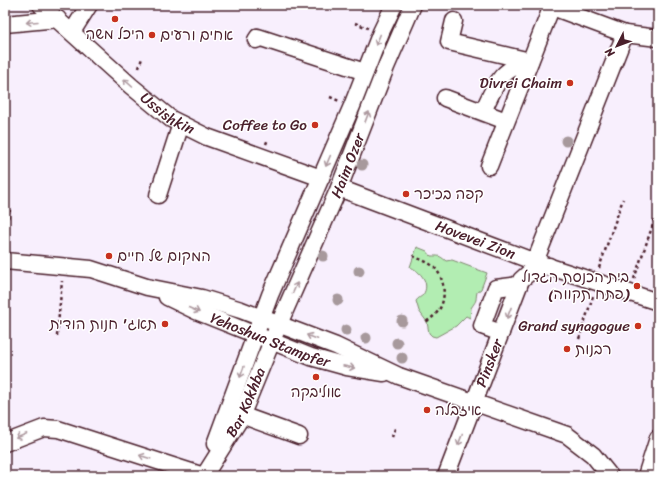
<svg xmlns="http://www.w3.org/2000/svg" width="663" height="481" font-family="Sriracha,'Playpen Sans Hebrew',sans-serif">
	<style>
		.green { fill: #b2edb2; stroke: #7e866e }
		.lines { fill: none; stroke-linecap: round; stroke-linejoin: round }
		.minor-tunnel { stroke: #d5c5d3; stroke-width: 16; stroke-dasharray: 16 8; stroke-linecap: butt }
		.minor-casing { stroke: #4a1f2b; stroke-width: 19 }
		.path { stroke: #4a1f2b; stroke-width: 2.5; stroke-dasharray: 3 3; stroke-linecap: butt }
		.minor { stroke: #fff; stroke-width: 16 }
		.tree { fill: #a7999c }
		.oneway { stroke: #ae9aa0 }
		.poi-dot { fill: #c8321e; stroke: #fff; stroke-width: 1.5 }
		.labels { text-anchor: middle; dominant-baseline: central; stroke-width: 3; stroke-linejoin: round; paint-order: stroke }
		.poi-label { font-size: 15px; fill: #4a1f2b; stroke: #fff; text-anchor: start }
		.street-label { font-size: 15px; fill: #4a1f2b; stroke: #fff }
	</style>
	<rect width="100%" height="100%" fill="#f8effd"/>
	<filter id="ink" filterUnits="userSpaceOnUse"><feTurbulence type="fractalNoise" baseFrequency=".025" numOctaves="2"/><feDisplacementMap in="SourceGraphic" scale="8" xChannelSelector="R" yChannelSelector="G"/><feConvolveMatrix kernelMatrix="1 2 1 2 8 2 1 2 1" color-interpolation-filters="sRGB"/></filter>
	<g filter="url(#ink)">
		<!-- green -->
		<path class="green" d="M 417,247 L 427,251 L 431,256 C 439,256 439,255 446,261 L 452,260 L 487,273 L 481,289 L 477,292 C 475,302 478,298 471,308 L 470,318 L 466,316 L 456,326 L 436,337 L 432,336 L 429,333 L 427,322 L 419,311 L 416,301 C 418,298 421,297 423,295 C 431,283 420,271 410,267 Z"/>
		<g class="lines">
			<!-- minor-tunnel -->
			<path class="minor-tunnel" d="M 479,122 L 485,107"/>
			<defs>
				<g id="minor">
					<path id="s1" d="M 41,5 L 131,86 L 171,119 L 207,137 L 321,178"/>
					<path d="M 547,5 L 625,34 L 658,38"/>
					<path d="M 454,21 L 449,42 L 530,61"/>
					<path d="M 5,24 L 58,19"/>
					<path d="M 72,32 L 89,5"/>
					<path d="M 256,40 L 258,37 L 365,72"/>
					<path d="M 445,98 L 506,121"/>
					<path d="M 485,107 C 496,83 502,68 530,61"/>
					<path d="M 489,166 L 552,6"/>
					<path id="s2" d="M 339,188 L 535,262 L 658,302"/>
					<path d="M 158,195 L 181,124"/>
					<path d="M 5,261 L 91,269 L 147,287 L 202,298 L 241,310 L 336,346 L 399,376 L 567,435 L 593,455 L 610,476"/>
					<path d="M 535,262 L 625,34"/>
					<path id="s3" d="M 167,297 L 196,311 L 311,357 L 347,367 L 384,373"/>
					<path d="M 501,333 L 482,326 L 496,288 L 519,285"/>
					<path d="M 241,415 L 299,436"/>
					<path d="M 5,443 L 44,428 L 58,429 L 204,476"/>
					<path d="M 215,444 L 270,295 L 352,106 L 381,32 L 394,5"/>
					<path id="s4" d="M 204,476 L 240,419 L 279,324 L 339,188 L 386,67 L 413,5"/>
					<path id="s5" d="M 446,476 L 521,280 L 531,271 L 549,266"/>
					<path d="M 646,476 L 658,438"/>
				</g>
			</defs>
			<!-- minor casing -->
			<use href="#minor" class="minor-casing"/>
			<!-- path -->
			<path class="path" d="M 355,23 L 368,28
				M 139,68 L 142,58
				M 330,97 L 339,101
				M 266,144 L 268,139
				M 8,218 L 10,210
				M 413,256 C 419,259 425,261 430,264 C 443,272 447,293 441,306 C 438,313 432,318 426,322
				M 599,268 L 623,199
				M 634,279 L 658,210
				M 57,336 L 62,281
				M 579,339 L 593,296
				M 392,437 L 396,426"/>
			<!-- minor -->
			<use href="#minor" class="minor"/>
		</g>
		<!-- trees -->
		<g class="tree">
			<circle cx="566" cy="141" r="5.5"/>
			<circle cx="362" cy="165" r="5.5"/>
			<circle cx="323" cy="256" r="5.5"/>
			<circle cx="359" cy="271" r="5.5"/>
			<circle cx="338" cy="300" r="5.5"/>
			<circle cx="402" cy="321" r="5.5"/>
			<circle cx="346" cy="330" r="5.5"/>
			<circle cx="366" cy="338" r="5.5"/>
			<circle cx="397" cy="343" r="5.5"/>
			<circle cx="402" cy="358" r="5.5"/>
		</g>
		<!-- one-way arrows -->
		<defs><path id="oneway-shaft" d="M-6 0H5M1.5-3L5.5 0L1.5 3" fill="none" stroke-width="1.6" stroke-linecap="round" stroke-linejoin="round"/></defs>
		<g class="oneway">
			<use href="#oneway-shaft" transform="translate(32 22) rotate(175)"/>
			<use href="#oneway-shaft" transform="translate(378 40) rotate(112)"/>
			<use href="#oneway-shaft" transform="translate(128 83) rotate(-138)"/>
			<use href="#oneway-shaft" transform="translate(367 117) rotate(-69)"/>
			<use href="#oneway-shaft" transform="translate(328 161) rotate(113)"/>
			<use href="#oneway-shaft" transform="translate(295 288) rotate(-66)"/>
			<use href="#oneway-shaft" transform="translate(194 310) rotate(24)"/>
			<use href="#oneway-shaft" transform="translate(509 313) rotate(111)"/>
			<use href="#oneway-shaft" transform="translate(312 337) rotate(-159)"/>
			<use href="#oneway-shaft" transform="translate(349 367) rotate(11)"/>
			<use href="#oneway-shaft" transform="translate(242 372) rotate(110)"/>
			<use href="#oneway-shaft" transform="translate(21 436) rotate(157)"/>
			<use href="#oneway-shaft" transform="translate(460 440) rotate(112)"/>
			<use href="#oneway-shaft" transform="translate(145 457) rotate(-162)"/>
		</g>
	</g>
	<!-- markers -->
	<g class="poi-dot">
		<circle cx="115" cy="19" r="4"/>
		<circle cx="152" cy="35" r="4"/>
		<circle cx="570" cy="83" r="4"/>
		<circle cx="315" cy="125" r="4"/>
		<circle cx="406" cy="194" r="4"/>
		<circle cx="109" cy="256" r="4"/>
		<circle cx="637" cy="286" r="4"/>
		<circle cx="165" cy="324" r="4"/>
		<circle cx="638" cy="326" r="4"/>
		<circle cx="567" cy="349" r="4"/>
		<circle cx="316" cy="377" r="4"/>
		<circle cx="427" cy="410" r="4"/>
	</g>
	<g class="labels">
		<!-- poi labels -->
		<g class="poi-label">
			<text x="115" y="34" text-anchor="middle">היכל משה</text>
			<text x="160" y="35">אחים ורעים</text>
			<text x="562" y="83" text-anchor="end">Divrei Chaim</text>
			<text x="307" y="125" text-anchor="end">Coffee to Go</text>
			<text x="414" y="194">קפה בכיכר</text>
			<text x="117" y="256">המקום של חיים</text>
			<text x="629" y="277" text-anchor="end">בית הכנסת הגדול<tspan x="629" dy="17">(פתח תקווה)</tspan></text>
			<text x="157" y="324" text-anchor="end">תאג' חנות הודית</text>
			<text x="630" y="326" text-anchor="end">Grand synagogue</text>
			<text x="575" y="349">רבנות</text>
			<text x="316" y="392" text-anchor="middle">אוליבקה</text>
			<text x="435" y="410">איזבלה</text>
		</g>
		<!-- street labels -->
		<g class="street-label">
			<text stroke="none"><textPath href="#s1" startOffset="167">Ussishkin</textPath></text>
			<text stroke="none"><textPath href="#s4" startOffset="343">Haim Ozer</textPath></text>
			<text stroke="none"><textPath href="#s2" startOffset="146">Hovevei Zion</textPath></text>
			<text stroke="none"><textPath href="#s3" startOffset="112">Yehoshua Stampfer</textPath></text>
			<text stroke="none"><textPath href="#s5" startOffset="121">Pinsker</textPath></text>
			<text stroke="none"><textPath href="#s4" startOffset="85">Bar Kokhba</textPath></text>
		</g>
	</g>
	<!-- margin -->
	<rect width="663" height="481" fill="none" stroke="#fff" stroke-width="20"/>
	<rect x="10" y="10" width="643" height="461" fill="none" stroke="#4a1f2b" stroke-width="1.5" filter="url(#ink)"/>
	<!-- north arrow -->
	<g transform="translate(617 46) rotate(228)" stroke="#ffffff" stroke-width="3" paint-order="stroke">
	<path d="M0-3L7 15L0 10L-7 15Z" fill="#4a1f2b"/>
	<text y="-6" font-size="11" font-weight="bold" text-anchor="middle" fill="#4a1f2b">N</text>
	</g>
</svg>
